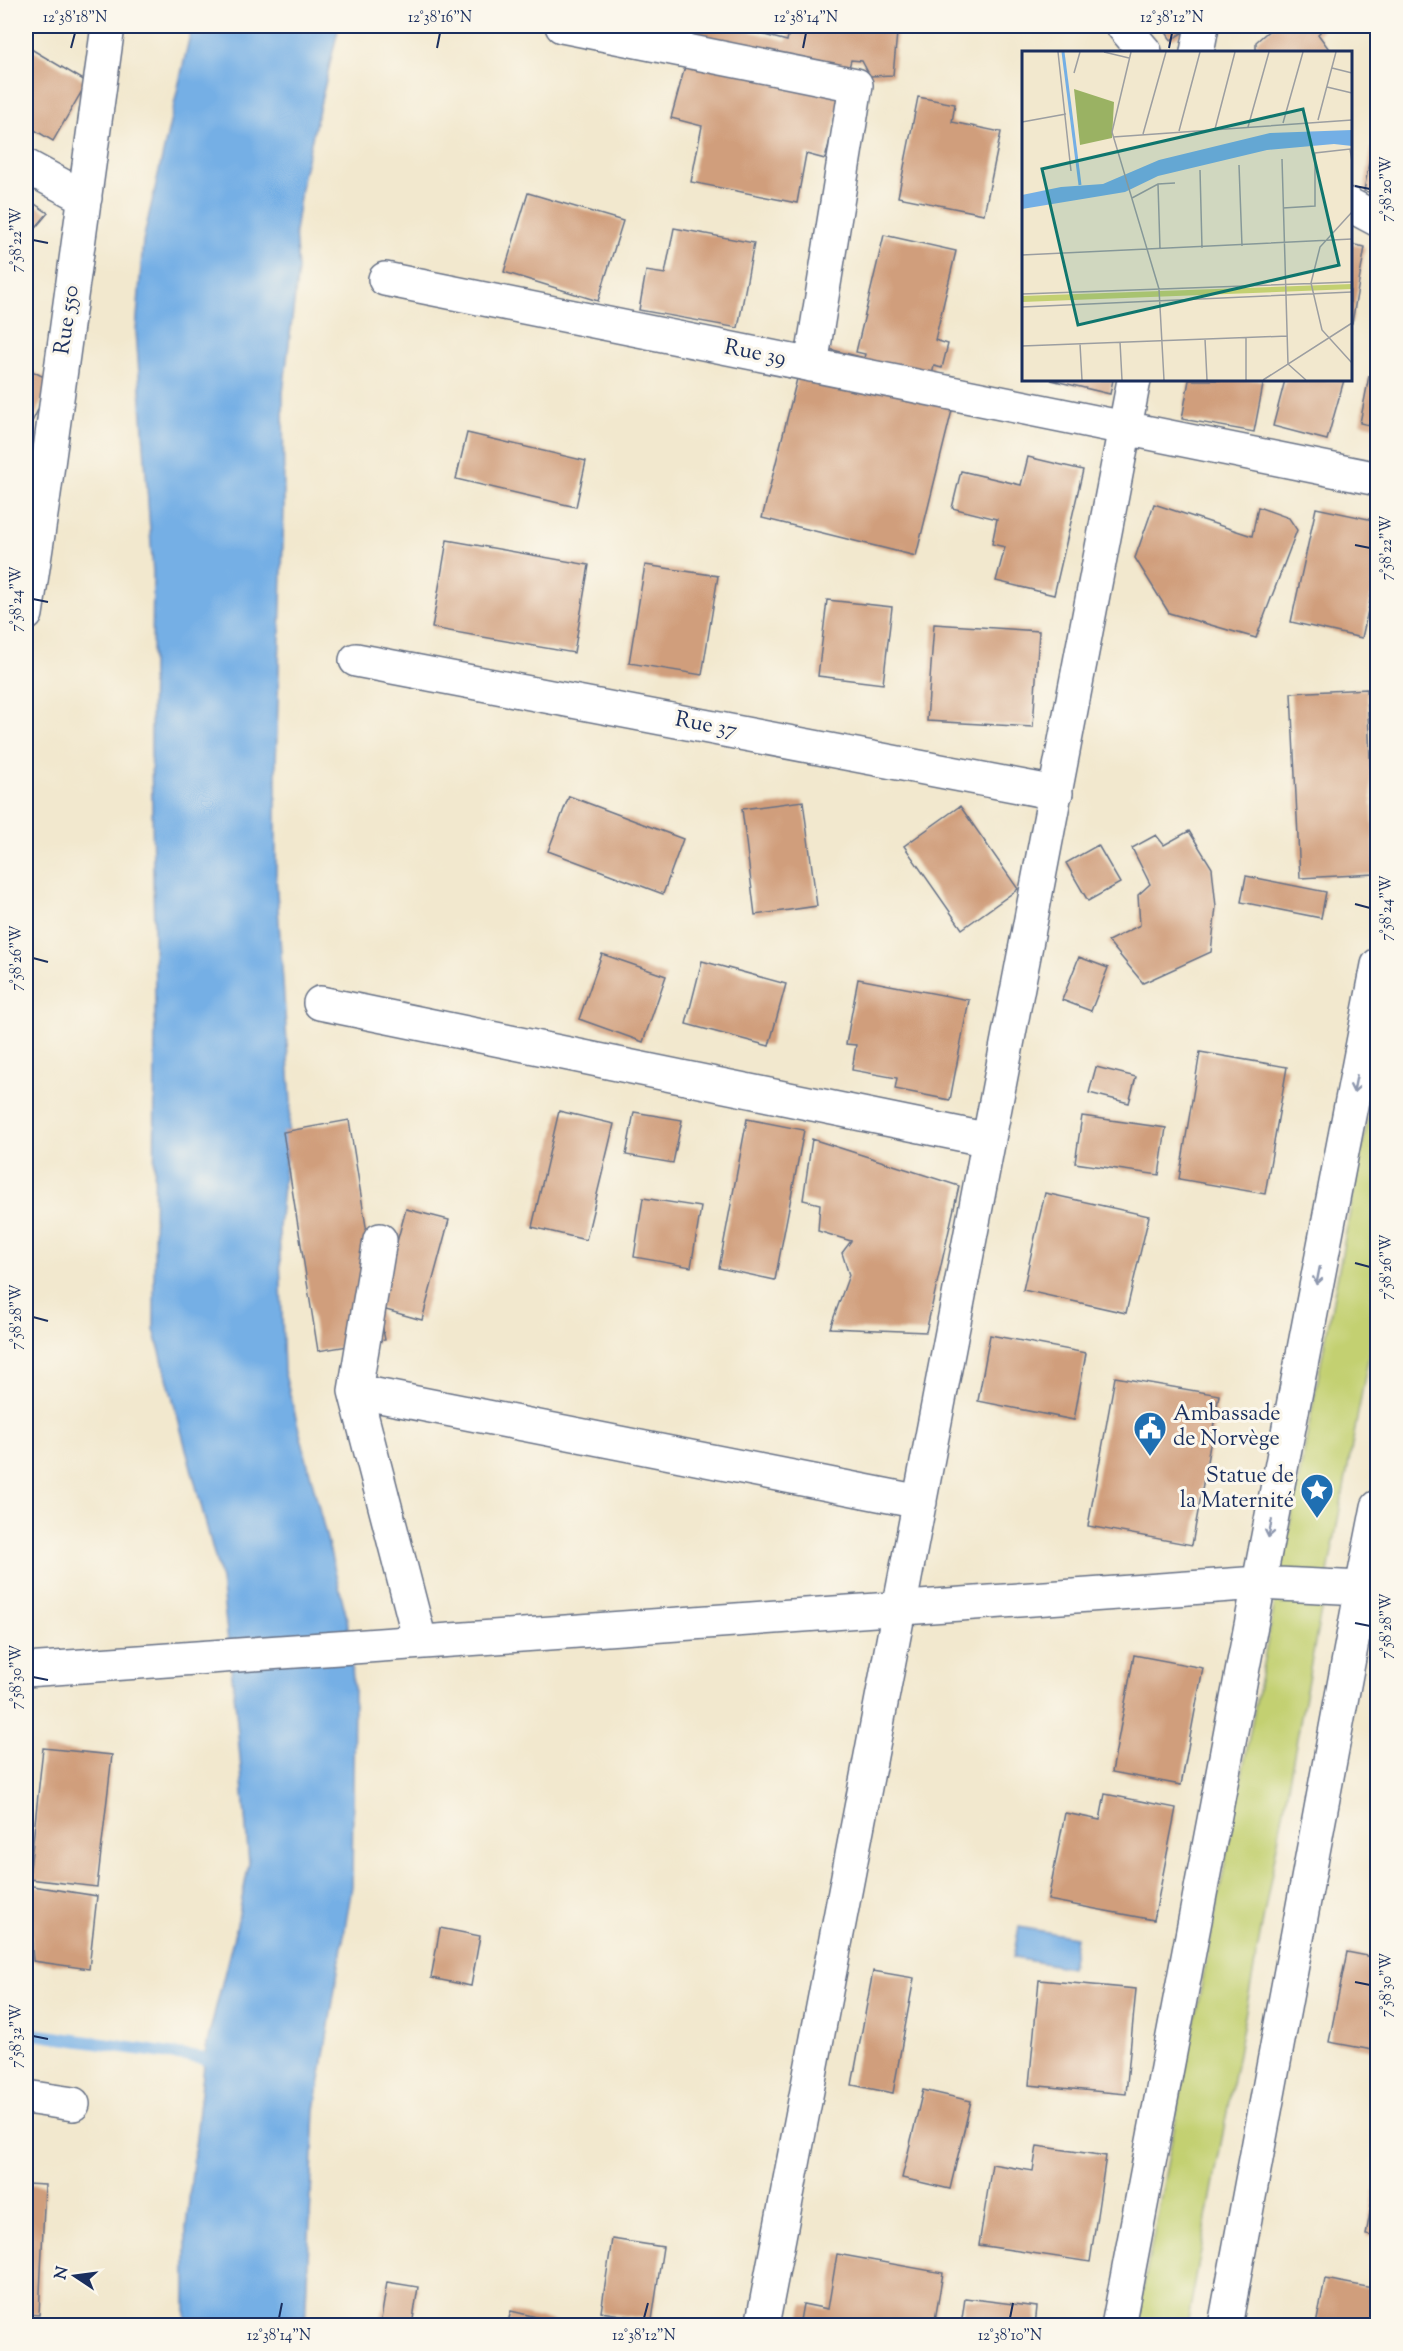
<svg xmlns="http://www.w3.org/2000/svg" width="1403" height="2351" font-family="'Sorts Mill Goudy',serif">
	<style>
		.green { fill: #c3d071; stroke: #6f8068; stroke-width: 1.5 }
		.water { fill: #74afe5; stroke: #486fa2; stroke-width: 1.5 }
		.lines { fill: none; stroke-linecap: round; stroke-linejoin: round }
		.stream { stroke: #74afe5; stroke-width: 12 }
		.building { fill: #d09e7c }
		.street-casing { stroke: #667085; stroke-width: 36 }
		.secondary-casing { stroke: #667085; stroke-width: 36 }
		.street { stroke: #fff; stroke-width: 33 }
		.secondary { stroke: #fff; stroke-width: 33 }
		.oneway { stroke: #8d97ae }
		.ticks { fill: none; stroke: #1b2f5e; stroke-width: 2 }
		.labels { text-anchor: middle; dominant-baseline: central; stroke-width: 6; stroke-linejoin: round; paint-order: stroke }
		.street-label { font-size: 22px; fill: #1b2f5e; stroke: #fbf7ec }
		.poi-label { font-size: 22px; fill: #1b2f5e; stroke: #fbf7ec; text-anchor: start }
		.inset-river { fill: none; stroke: #74afe5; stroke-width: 3 }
		.inset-road { fill: none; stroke: #9c9ea1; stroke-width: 1.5 }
		.view { fill: #0f766e; fill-opacity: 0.15; stroke: #0f766e; stroke-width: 3 }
		.inset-edge { fill: none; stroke: #1b2f5e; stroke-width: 3 }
		.neatline { fill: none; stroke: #1b2f5e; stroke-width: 2 }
		.ticks-label { font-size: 15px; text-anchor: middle; fill: #1b2f5e }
	</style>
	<rect width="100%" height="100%" fill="#fbf7ec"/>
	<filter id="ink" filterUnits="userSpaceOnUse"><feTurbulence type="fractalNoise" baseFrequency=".0167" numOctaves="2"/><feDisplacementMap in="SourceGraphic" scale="12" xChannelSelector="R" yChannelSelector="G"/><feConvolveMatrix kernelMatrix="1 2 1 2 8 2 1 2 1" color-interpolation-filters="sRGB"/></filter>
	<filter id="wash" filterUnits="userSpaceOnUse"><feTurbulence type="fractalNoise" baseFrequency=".008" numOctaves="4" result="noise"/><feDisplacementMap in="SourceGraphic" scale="24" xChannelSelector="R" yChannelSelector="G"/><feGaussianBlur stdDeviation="1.35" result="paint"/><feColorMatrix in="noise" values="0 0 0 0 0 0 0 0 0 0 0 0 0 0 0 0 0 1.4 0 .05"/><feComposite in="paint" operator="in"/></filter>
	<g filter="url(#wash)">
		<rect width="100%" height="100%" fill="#f2e8ce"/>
		<!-- green -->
		<path class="green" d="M 1377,1071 L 1377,1312 L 1187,2325 L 1136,2326 Z"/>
		<!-- water -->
		<path class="water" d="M 192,26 L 339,26 L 303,176 L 295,232 L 298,270 L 283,393 L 284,509 L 276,765 L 276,877 L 291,1103 L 279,1228 L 284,1371 L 347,1618 L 354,1689 L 352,1886 L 315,2110 L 305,2325 L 186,2325 L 186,2227 L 206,2047 L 237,1924 L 249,1863 L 236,1711 L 221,1580 L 154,1329 L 155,996 L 151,747 L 153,573 L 136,331 L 143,241 Z
			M 1019,1927 L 1076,1937 L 1071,1968 L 1013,1958 Z"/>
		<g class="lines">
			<!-- stream -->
			<path class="stream" d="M 26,2033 L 220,2061"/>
		</g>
		<g id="blocks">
			<!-- building -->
			<path class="building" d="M 696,26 L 730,26 L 787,41 L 790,26 L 887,26 L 897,33 L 893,75 L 870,76 L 862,61 L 851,60 L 825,159 L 806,154 L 797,203 L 691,182 L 702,126 L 671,118 Z
				M 1162,26 L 1193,26 L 1171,40 Z
				M 1274,26 L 1326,26 L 1318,34 L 1331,52 L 1256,52 L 1256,42 Z
				M 26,46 L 87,82 L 53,141 L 26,125 Z
				M 918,97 L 955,104 L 952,122 L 1001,132 L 984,214 L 898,197 Z
				M 1376,123 L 1378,123 L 1378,194 L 1364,191 Z
				M 528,193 L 623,221 L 598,301 L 504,272 Z
				M 26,198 L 48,213 L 26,239 Z
				M 674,228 L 754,243 L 738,328 L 639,310 L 646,271 L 665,274 Z
				M 884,235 L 956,251 L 935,340 L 948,344 L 942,368 L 934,366 L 932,375 L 959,382 L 916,556 L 762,518 L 806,343 L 864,358 L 865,354 L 856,352 Z
				M 1350,244 L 1365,247 L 1352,323 L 1350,323 Z
				M 26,368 L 52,381 L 26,434 Z
				M 1369,376 L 1378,378 L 1378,427 L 1360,423 Z
				M 1051,380 L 1113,380 L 1110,394 Z
				M 1189,380 L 1264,380 L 1254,432 L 1182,419 Z
				M 1285,380 L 1344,380 L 1327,440 L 1273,426 Z
				M 467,433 L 586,461 L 576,507 L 456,479 Z
				M 1028,457 L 1083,470 L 1054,595 L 996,581 L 1005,547 L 992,544 L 997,519 L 952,508 L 961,471 L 1021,485 Z
				M 1154,504 L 1252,536 L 1258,507 L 1289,518 L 1297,530 L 1256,638 L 1169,613 L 1135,558 Z
				M 1316,508 L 1378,521 L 1378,565 L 1362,638 L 1291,622 Z
				M 447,540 L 589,565 L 574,653 L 432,628 Z
				M 645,565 L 718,576 L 702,675 L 629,663 Z
				M 827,600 L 892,607 L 883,684 L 818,676 Z
				M 934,624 L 1039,631 L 1033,727 L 927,721 Z
				M 1367,689 L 1375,874 L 1300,878 L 1291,693 Z
				M 569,796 L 683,839 L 663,894 L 548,851 Z
				M 803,801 L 817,906 L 755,915 L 742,809 Z
				M 960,806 L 1018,889 L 962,929 L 904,846 Z
				M 1189,831 L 1212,868 L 1216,907 L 1211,952 L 1143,983 L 1108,941 L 1140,925 L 1138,895 L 1150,884 L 1132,848 L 1156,835 L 1164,845 Z
				M 1098,845 L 1120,883 L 1088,901 L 1066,863 Z
				M 1246,876 L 1326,892 L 1321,918 L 1241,902 Z
				M 602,954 L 666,976 L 643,1042 L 579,1019 Z
				M 1079,957 L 1108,968 L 1091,1011 L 1062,1000 Z
				M 702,961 L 786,984 L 769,1046 L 686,1024 Z
				M 858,979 L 969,1000 L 950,1100 L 895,1089 L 897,1078 L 852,1070 L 856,1045 L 846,1044 Z
				M 1200,1052 L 1287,1067 L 1265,1194 L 1179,1179 Z
				M 1096,1067 L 1136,1077 L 1129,1103 L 1089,1093 Z
				M 559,1111 L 614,1124 L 586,1240 L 532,1227 Z
				M 634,1112 L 682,1120 L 673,1163 L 626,1155 Z
				M 1082,1116 L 1166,1128 L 1159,1175 L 1075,1163 Z
				M 747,1119 L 804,1130 L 775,1280 L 719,1268 Z
				M 349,1120 L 379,1308 L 406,1209 L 449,1220 L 422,1320 L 379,1308 L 385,1340 L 318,1351 L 283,1132 Z
				M 812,1139 L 959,1186 L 926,1332 L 830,1328 L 849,1275 L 842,1253 L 851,1241 L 818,1231 L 820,1204 L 803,1200 Z
				M 1045,1193 L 1149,1216 L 1126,1313 L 1023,1290 Z
				M 643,1198 L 701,1207 L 691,1267 L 634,1257 Z
				M 990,1335 L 1086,1353 L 1074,1420 L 978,1401 Z
				M 1115,1377 L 1219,1395 L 1192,1545 L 1088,1526 Z
				M 1134,1655 L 1203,1668 L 1181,1785 L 1112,1772 Z
				M 43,1748 L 112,1755 L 97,1887 L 29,1879 Z
				M 1105,1794 L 1176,1808 L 1154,1920 L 1048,1900 L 1065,1813 L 1100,1820 Z
				M 26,1885 L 97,1896 L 89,1969 L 33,1961 L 30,1920 L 26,1918 Z
				M 440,1928 L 480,1936 L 471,1986 L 431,1978 Z
				M 1347,1952 L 1378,1958 L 1378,2051 L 1329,2042 Z
				M 873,1971 L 914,1978 L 893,2093 L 852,2085 Z
				M 1039,1980 L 1136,1989 L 1126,2094 L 1029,2085 Z
				M 923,2090 L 971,2101 L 950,2189 L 902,2178 Z
				M 1037,2146 L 1106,2156 L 1090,2262 L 979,2245 L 992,2164 L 1033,2171 Z
				M 1376,2180 L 1378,2180 L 1378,2237 L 1366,2235 Z
				M 26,2184 L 45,2185 L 39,2315 L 26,2314 Z
				M 612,2239 L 663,2247 L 652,2320 L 601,2312 Z
				M 837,2254 L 943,2273 L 934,2326 L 799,2326 L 803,2304 L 828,2309 Z
				M 1325,2279 L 1378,2289 L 1378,2326 L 1316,2325 Z
				M 387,2282 L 418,2287 L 412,2326 L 380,2326 Z
				M 965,2298 L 1037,2307 L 1035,2326 L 961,2326 Z
				M 511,2311 L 570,2325 L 569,2326 L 507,2326 Z"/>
		</g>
	</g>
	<g filter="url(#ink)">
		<use href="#blocks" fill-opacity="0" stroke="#667085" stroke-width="1.5"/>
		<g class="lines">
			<defs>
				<path id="street" d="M 562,26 L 856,85 L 811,365
					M 1123,26 L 1145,52
					M 1197,52 L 1202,26
					M 26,166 L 85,198
					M 1350,205 L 1378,220
					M 385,279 L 1378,479
					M 26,614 L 43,501 L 108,26
					M 356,660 L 1056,793
					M 320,1003 L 989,1140
					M 380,1240 L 355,1391 L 420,1641
					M 355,1391 L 920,1502
					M 26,2097 L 73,2104
					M 762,2326 L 1134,380
					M 1118,2326 L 1259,1583
					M 1225,2326 L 1362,1588 L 1378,1591"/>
				<path id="secondary" d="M 1259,1583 L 1378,965
					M 26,1670 L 1259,1583 L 1362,1588 L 1378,1507"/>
			</defs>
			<!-- street casing -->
			<use href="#street" class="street-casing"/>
			<!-- secondary casing -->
			<use href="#secondary" class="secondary-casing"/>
			<!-- street -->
			<use href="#street" class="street"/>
			<!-- secondary -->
			<use href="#secondary" class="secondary"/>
		</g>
		<!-- one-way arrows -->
		<defs><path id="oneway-shaft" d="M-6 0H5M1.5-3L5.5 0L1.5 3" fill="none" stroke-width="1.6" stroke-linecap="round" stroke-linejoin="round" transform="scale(1.5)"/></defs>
		<g class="oneway">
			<use href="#oneway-shaft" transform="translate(1355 1084) rotate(101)"/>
			<use href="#oneway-shaft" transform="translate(1318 1276) rotate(101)"/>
			<use href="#oneway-shaft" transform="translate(1270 1529) rotate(101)"/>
		</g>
	</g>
	<!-- ticks -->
	<path class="ticks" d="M 71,48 L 75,33M 437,48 L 440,33M 803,48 L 806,33M 1169,48 L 1172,33M 1355,186 L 1370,189M 33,240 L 48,243M 1355,545 L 1370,548M 33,599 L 48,602M 1355,904 L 1370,908M 33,958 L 48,962M 1355,1263 L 1370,1267M 33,1317 L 48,1321M 1355,1623 L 1370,1626M 33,1677 L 48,1680M 1355,1982 L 1370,1985M 33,2036 L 48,2039M 279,2318 L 282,2303M 644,2318 L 648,2303M 1010,2318 L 1013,2303"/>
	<!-- icons -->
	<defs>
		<symbol id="civic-pin" viewBox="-11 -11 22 30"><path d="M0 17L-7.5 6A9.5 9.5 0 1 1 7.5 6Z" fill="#1f6fb2" stroke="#fbf7ec"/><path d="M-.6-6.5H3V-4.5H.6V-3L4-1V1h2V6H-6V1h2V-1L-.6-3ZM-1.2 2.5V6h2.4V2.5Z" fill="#fff"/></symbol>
		<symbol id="sight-pin" viewBox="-11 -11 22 30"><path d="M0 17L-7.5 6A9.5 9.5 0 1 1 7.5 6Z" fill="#1f6fb2" stroke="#fbf7ec"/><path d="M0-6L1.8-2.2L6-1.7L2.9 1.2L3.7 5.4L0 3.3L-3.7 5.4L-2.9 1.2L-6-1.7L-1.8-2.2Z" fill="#fff"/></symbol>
	</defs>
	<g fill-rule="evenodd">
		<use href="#civic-pin" x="1131" y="1409" width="38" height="52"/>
		<use href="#sight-pin" x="1298" y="1471" width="38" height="52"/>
	</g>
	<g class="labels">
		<!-- street labels -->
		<g class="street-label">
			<text transform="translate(68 320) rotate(-82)">Rue 550</text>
			<text transform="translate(755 354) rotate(11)">Rue 39</text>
			<text transform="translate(706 726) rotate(11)">Rue 37</text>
		</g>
		<!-- poi labels -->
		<g class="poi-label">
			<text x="1173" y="1415">Ambassade<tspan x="1173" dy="25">de Norvège</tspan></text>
			<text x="1294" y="1477" text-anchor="end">Statue de<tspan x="1294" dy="25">la Maternité</tspan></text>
		</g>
	</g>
	<!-- overview -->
	<g transform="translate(1022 51)">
		<rect width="330" height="330" fill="#f2e8ce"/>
		<path d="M 330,233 L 330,238 L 0,251 L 0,245 Z" fill="#c3d071"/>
		<path d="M 52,38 L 92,51 L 90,87 L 58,94 Z" fill="#9ab263"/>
		<path d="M 330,79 L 330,95 L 312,93 L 245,99 L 136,125 L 103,141 L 0,158 L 0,144 L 39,136 L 81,133 L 137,109 L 248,82 Z" fill="#74afe5"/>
		<path class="inset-river" d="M 41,1 L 58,134"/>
		<path class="inset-road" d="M 36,1 L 49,120M 82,1 L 107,7M 109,1 L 90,81 L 137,238 L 142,329M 310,17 L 330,22M 52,22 L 58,1M 305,36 L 330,42M 296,69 L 314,1M 0,71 L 44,63M 261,72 L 281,1M 226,76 L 247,1M 193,78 L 213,1M 157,80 L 178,1M 121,83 L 144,1M 91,86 L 330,69M 260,108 L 266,313 L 284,329M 217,114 L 220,195M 178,119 L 180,197M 136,133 L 138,198M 110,147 L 136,133 L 153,132M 261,157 L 293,155 L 293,102 L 328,98 L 330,111M 330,161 L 298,196 L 289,232 L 300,279 L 330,312M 0,204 L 330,188M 0,243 L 330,231M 0,256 L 330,241M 224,287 L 224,329M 183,288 L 185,329M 98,291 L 100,329M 58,293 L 60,329M 0,295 L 265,285M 241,329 L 330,272"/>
		<path class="view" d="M 281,58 L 317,214 L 56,274 L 20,118 Z"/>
		<rect width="330" height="330" class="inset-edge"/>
	</g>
	<!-- margin -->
	<rect width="1403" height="2351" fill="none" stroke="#fbf7ec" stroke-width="66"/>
	<!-- north arrow -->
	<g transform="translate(75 2276) rotate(283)" stroke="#fbf7ec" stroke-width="4.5" paint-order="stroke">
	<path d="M0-4.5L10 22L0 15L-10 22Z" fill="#1b2f5e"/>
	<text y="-9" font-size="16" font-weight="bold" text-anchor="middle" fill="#1b2f5e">N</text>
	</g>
	<rect x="33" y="33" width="1337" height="2285" class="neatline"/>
	<g class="ticks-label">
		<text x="75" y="22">12°38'18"N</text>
		<text x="440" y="22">12°38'16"N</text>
		<text x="806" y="22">12°38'14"N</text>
		<text x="1172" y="22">12°38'12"N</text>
		<text transform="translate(1386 189) rotate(-90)" y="5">7°58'20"W</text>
		<text transform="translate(16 240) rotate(-90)" y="5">7°58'22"W</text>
		<text transform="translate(1386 548) rotate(-90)" y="5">7°58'22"W</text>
		<text transform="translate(16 599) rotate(-90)" y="5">7°58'24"W</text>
		<text transform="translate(1386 908) rotate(-90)" y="5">7°58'24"W</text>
		<text transform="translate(16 958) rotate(-90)" y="5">7°58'26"W</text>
		<text transform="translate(1386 1267) rotate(-90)" y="5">7°58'26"W</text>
		<text transform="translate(16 1317) rotate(-90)" y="5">7°58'28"W</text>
		<text transform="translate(1386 1626) rotate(-90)" y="5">7°58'28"W</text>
		<text transform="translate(16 1677) rotate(-90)" y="5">7°58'30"W</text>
		<text transform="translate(1386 1985) rotate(-90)" y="5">7°58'30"W</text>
		<text transform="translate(16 2036) rotate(-90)" y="5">7°58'32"W</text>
		<text x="279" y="2340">12°38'14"N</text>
		<text x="644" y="2340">12°38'12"N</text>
		<text x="1010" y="2340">12°38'10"N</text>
	</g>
</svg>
